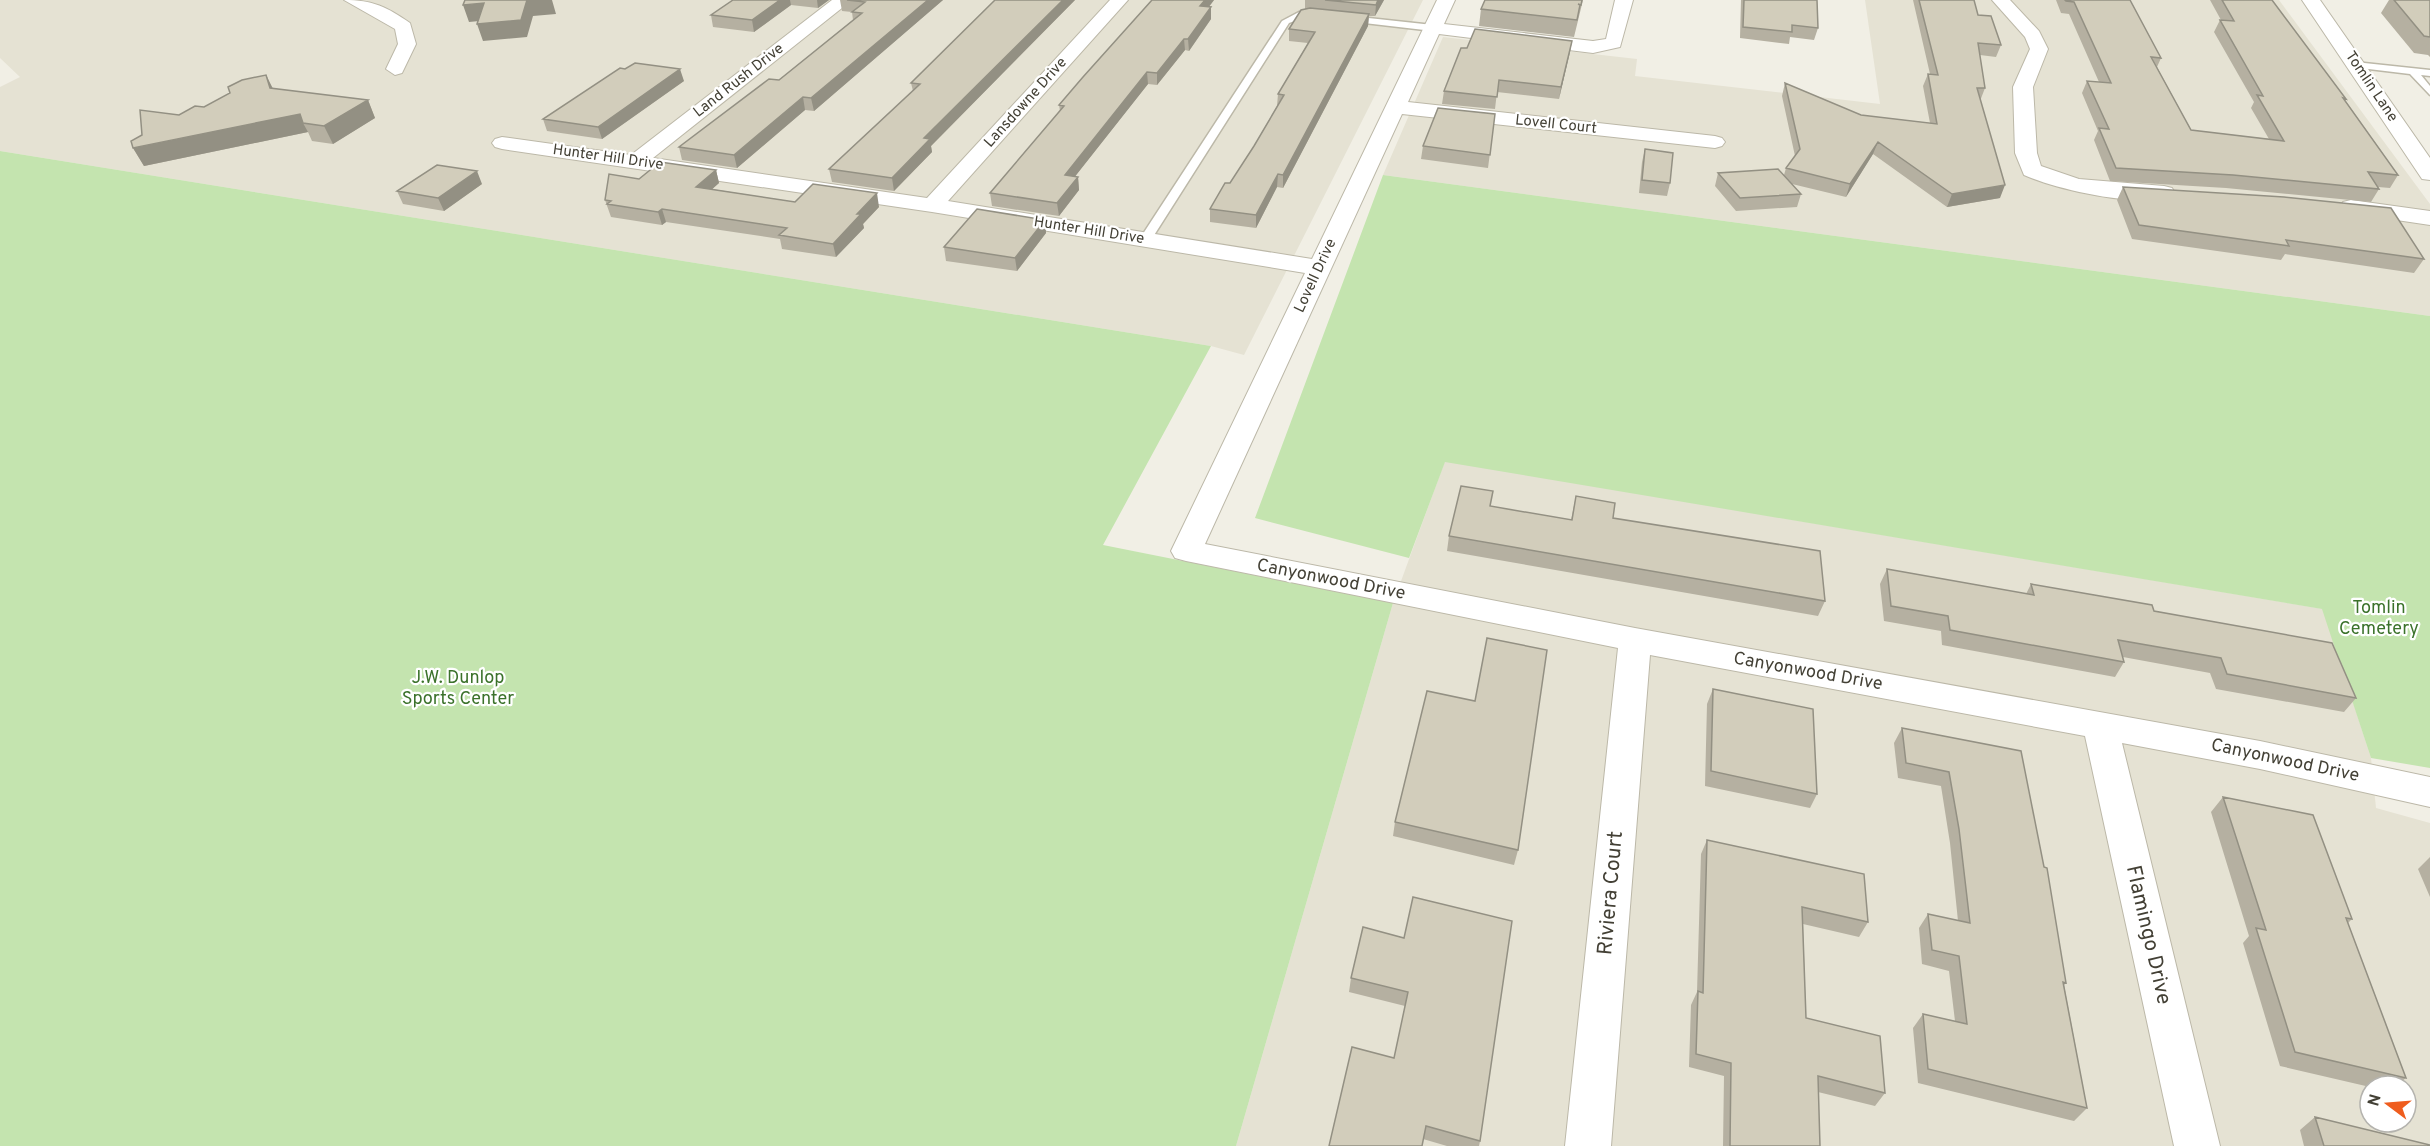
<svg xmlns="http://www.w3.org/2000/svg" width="2430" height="1146" font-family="Overpass,sans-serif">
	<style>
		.residential { fill: #e5e2d3; fill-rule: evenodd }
		.green { fill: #c4e4af }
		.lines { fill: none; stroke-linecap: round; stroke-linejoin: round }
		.service-casing { stroke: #bcb8a8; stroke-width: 3 }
		.minor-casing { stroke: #bcb8a8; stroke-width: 2 }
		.service { fill: #fff; fill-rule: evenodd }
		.minor { fill: #fff; fill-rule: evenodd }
		.wall { fill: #b5b0a1 }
		.shaded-wall { fill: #939083 }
		.building { fill: #d2cdbb; stroke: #939083; stroke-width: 1.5 }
		.labels { text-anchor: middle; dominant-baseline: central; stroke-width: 4.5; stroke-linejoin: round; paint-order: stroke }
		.far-street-label { font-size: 15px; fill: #434035; stroke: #fff }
		.street-label { font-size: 18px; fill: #434035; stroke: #fff }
		.park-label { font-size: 18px; fill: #3b722b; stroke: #fff }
		.near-street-label { font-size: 21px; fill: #434035; stroke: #fff }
	</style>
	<rect width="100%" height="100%" fill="#f1efe5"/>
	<!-- residential -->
	<path class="residential" d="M 0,0 L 1423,0 L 1244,355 L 1211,346 L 0,151 L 0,87 L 20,77 L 0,58 Z
		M 1865,0 L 2279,0 L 2430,204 L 2430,316 L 1383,175 L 1443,37 L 1637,59 L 1635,76 L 1880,104 Z
		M 1445,461 L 2323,609 L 2371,758 L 2376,808 L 2430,823 L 2430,1146 L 1236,1146 L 1393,603 ZM 2370,1086 L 2406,1086 L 2406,1122 L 2370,1122 Z"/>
	<!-- green -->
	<path class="green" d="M 0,151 L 1211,346 L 1103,545 L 1393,603 L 1236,1146 L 0,1146 Z
		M 1383,175 L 2430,316 L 2430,768 L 2371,758 L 2322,609 L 1445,462 L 1409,558 L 1255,518 Z"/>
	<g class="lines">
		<defs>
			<path id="service" d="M 1299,12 L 1317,12 L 1321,15 C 1313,20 1300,18 1289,23 L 1151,240 L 1145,243 L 1141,242 L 1139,240 L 1282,21 Z
				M 1350,16 L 1433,25 L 1437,28 L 1433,31 L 1347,21 L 1346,19 Z
				M 2355,62 L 2430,70 L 2430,76 L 2421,75 L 2430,86 L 2430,95 L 2410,74 L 2352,67 L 2351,65 Z"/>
			<path id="minor" d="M 344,0 C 373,0 387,7 410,23 L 416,44 L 402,73 L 395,75 L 386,69 L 398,44 L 395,29 Z
				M 832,0 L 852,0 L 653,158 L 927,198 L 1110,0 L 1128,0 L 948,201 L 1312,259 L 1437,0 L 1455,0 L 1444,24 L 1593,41 L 1606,39 L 1615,0 L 1633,0 L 1620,47 L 1593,53 L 1439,34 L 1408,102 L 1715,136 L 1722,138 L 1725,142 L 1722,146 L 1715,148 L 1402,114 L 1205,544 L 1635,628 L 2260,741 L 2430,777 L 2430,807 L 2260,769 L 2122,743 L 2220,1146 L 2174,1146 L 2085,736 L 1650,655 L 1611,1146 L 1565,1146 L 1618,648 L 1186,561 L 1175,558 L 1171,551 L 1305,273 L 932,212 L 502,149 L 495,147 L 492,143 L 495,139 L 502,137 L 631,155 Z
				M 1992,0 L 2010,0 L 2039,31 L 2048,49 L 2033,87 L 2037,153 L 2041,166 L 2079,179 L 2164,186 L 2172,188 L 2175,193 L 2172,198 C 2136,207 2058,190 2024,175 L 2015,153 L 2013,87 L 2030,49 L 2025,37 Z
				M 2302,0 L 2320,0 L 2430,158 L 2430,180 L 2422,179 Z
				M 2351,200 L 2430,211 L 2430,225 L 2343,212 L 2340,207 L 2343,202 Z"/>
		</defs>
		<!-- service casing -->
		<use href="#service" class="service-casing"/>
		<!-- minor casing -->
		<use href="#minor" class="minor-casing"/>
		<!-- service -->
		<use href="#service" class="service"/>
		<!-- minor -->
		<use href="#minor" class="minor"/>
	</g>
	<!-- wall -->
	<path class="wall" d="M 733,0 L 829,0 L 818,8 L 791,5 L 754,32 L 713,27 L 711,15 Z
		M 840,0 L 943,0 L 814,111 L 805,110 L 737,168 L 682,160 L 679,147 L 779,80 L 853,20 L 852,12 L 842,11 Z
		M 995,0 L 1075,0 L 931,146 L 932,152 L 894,191 L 832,182 L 829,169 L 913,91 L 911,83 Z
		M 1152,0 L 1214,0 L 1209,7 L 1211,19 L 1189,51 L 1185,50 L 1157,85 L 1148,84 L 1075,176 L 1078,177 L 1079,190 L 1059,216 L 992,206 L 990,193 L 1060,111 L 1059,105 Z
		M 1305,0 L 1384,0 L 1375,16 L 1369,16 L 1368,26 L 1283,188 L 1277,187 L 1256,228 L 1210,222 L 1210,209 L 1230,183 L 1254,146 L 1277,106 L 1278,94 L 1308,43 L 1289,41 L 1289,29 L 1305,9 Z
		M 1485,0 L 1583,0 L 1574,37 L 1479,26 L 1481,9 Z
		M 1741,0 L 1817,0 L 1818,28 L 1814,40 L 1790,37 L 1789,44 L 1740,38 Z
		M 1913,0 L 1974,0 L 1978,15 L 2001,45 L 1996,57 L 1980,55 L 1985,88 L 1980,101 L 2000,198 L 1947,207 L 1873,154 L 1846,197 L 1792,184 L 1801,194 L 1797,207 L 1736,211 L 1715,186 L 1718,173 L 1784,175 L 1786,168 L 1795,156 L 1782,96 L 1785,83 L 1861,115 L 1930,123 L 1923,86 L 1928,74 L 1930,74 Z
		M 2056,0 L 2130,0 L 2161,58 L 2157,67 L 2191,130 L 2269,139 L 2251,108 L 2254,102 L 2214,32 L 2220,20 L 2221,20 L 2210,0 L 2272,0 L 2346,99 L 2345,100 L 2398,175 L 2390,188 L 2378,187 L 2379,189 L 2371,202 L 2226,188 L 2110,181 L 2094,140 L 2098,131 L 2082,93 L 2087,81 L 2099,82 L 2069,14 L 2061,13 Z
		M 2389,0 L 2430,0 L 2430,57 L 2428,55 L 2414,53 L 2381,13 Z
		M 1572,41 L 1559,99 L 1497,92 L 1495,109 L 1442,104 L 1444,91 L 1467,48 Z
		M 625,69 L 684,81 L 602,139 L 547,131 L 543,119 Z
		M 266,75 L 273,89 L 368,100 L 375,118 L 333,144 L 312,141 L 308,132 L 144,166 L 133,148 L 179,115 L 204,107 Z
		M 1495,114 L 1488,168 L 1421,159 L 1423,146 Z
		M 1645,149 L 1670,183 L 1667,196 L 1639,193 L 1642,162 Z
		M 716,170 L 719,183 L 712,189 L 795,202 L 879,207 L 863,224 L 864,228 L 836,257 L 782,249 L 780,239 L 666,222 L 662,225 L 611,217 L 605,200 L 639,179 Z
		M 482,184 L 444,211 L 403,204 L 397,191 Z
		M 2123,187 L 2424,259 L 2414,273 L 2285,254 L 2281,260 L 2132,239 L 2117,200 Z
		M 1045,220 L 1046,233 L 1017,271 L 946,261 L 944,247 Z
		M 1576,496 L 1613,518 L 1825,601 L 1818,616 L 1447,551 L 1449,536 L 1490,506 L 1571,520 Z
		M 1887,569 L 2026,594 L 2031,584 L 2154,611 L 2356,698 L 2344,712 L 2216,689 L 2210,673 L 2123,657 L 2124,662 L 2115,677 L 1942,645 L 1941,631 L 1884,621 L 1880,584 Z
		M 1713,689 L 1817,794 L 1810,808 L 1705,786 L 1707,704 Z
		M 1902,728 L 2021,751 L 2066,983 L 2064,985 L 2087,1108 L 2074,1121 L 1918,1083 L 1913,1028 L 1923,1014 L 1955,1021 L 1949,971 L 1922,964 L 1919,928 L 1928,914 L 1958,921 L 1950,843 L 1941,786 L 1898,778 L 1894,743 Z
		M 2223,797 L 2352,919 L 2348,923 L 2406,1078 L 2395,1086 L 2370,1087 L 2280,1066 L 2243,943 L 2249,936 L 2211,812 Z
		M 1395,822 L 1518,850 L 1514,865 L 1393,836 Z
		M 1707,840 L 1868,922 L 1859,937 L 1803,924 L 1806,1018 L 1885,1093 L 1875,1106 L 1818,1092 L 1820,1146 L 1723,1146 L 1724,1076 L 1689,1067 L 1691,1005 L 1697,992 L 1701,854 Z
		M 2430,857 L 2430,897 L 2418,869 Z
		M 1404,938 L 1480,1141 L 1479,1146 L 1447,1146 L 1423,1139 L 1394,1058 L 1405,1006 L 1349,992 L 1351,978 Z
		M 2315,1117 L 2430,1146 L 2304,1146 L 2300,1130 Z"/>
	<!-- shaded-wall -->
	<path class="shaded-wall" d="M 527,0 L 552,0 L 556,14 L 533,16 L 527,37 L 483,41 L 477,24 Z
		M 780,0 L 790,0 L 791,5 L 754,32 L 752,20 Z
		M 817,0 L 829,0 L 818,8 Z
		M 928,0 L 943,0 L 814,111 L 811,98 Z
		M 1063,0 L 1075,0 L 931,146 L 932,152 L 894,191 L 892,178 L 924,138 Z
		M 1205,0 L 1214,0 L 1200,18 L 1200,6 Z
		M 1378,0 L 1384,0 L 1375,16 L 1376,5 Z
		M 484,3 L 490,20 L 469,22 L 463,5 Z
		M 1211,7 L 1211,19 L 1189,51 L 1188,39 Z
		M 1369,14 L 1368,26 L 1283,188 L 1283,175 Z
		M 1184,39 L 1185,50 L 1157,85 L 1157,73 Z
		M 1572,41 L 1570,52 L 1559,99 L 1561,87 Z
		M 680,69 L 684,81 L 602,139 L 598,127 Z
		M 1147,72 L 1148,84 L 1066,188 L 1065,175 Z
		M 266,75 L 275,93 L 270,88 Z
		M 803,97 L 805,110 L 737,168 L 734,155 Z
		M 368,100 L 375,118 L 333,144 L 324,126 Z
		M 300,114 L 303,123 L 308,132 L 144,166 L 133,148 Z
		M 1878,142 L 1873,154 L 1846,197 L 1850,184 Z
		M 716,170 L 719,183 L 700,200 L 696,187 Z
		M 477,171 L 482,184 L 444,211 L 438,198 Z
		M 1278,174 L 1277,187 L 1256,228 L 1256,215 Z
		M 1078,177 L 1079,190 L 1059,216 L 1057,203 Z
		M 2005,185 L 2000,198 L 1947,207 L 1952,194 Z
		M 877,193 L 879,207 L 863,224 L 864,228 L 836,257 L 833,244 L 857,214 Z
		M 662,209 L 666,222 L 662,225 L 658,212 Z
		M 1045,220 L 1046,233 L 1017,271 L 1015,258 Z"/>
	<!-- building -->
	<path class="building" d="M 465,0 L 527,0 L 521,20 L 477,24 L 484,3 L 463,5 Z
		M 733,0 L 780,0 L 752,20 L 711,15 Z
		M 847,0 L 928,0 L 811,98 L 803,97 L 734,155 L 679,147 L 769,79 L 779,80 L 862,13 L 852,12 L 865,2 Z
		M 995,0 L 1063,0 L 924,138 L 930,139 L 892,178 L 829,169 L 920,84 L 911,83 Z
		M 1152,0 L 1205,0 L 1200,6 L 1211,7 L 1188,39 L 1184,39 L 1157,73 L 1147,72 L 1065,175 L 1078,177 L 1057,203 L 990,193 L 1064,106 L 1059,105 L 1083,77 Z
		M 1325,0 L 1378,0 L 1376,5 Z
		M 1485,0 L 1582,0 L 1581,5 L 1578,4 L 1580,5 L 1577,20 L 1481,9 Z
		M 1744,0 L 1817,0 L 1818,28 L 1792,25 L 1792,32 L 1743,27 Z
		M 1919,0 L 1974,0 L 1978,15 L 1991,16 L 2001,45 L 1978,43 L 1985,88 L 1977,88 L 2005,185 L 1952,194 L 1878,142 L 1850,184 L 1786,168 L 1800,149 L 1785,83 L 1861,115 L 1937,124 L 1928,74 L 1938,75 Z
		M 2065,0 L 2130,0 L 2161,58 L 2151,57 L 2191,130 L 2284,141 L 2257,95 L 2263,96 L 2220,20 L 2234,21 L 2222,0 L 2272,0 L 2346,99 L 2343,98 L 2398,175 L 2368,172 L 2379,189 L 2233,175 L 2116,168 L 2099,128 L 2109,129 L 2087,81 L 2111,83 L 2074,2 L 2066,1 Z
		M 2394,0 L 2430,0 L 2430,37 L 2424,36 Z
		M 1310,8 L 1369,14 L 1283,175 L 1278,174 L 1256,215 L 1210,209 L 1225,183 L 1230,183 L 1254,146 L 1284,95 L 1278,94 L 1315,32 L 1289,29 L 1301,10 Z
		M 1475,29 L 1572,41 L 1561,87 L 1499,80 L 1497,97 L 1444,91 L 1461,48 L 1467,48 Z
		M 635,63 L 680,69 L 598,127 L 543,119 L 620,68 L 625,69 Z
		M 266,75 L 270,88 L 368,100 L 324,126 L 303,123 L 300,114 L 133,148 L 131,141 L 142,135 L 140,110 L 179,115 L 195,106 L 204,107 L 230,93 L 228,87 L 242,80 Z
		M 1438,108 L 1495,114 L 1490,155 L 1423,146 Z
		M 1645,149 L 1673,153 L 1670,183 L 1642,180 Z
		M 660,162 L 716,170 L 696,187 L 795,202 L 813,184 L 877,193 L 857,214 L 861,214 L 833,244 L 779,235 L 787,228 L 662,209 L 658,212 L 607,204 L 611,201 L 605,200 L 609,174 L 639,179 Z
		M 437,165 L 477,171 L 438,198 L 397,191 Z
		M 1778,169 L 1801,194 L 1740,198 L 1718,173 Z
		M 2123,187 L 2284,197 L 2391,208 L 2424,259 L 2286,240 L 2289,246 L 2139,225 Z
		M 977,209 L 1045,220 L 1015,258 L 944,247 Z
		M 1461,486 L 1493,491 L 1490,506 L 1572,520 L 1576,496 L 1615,503 L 1613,518 L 1820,551 L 1825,601 L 1449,536 Z
		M 1887,569 L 2034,595 L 2031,584 L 2152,605 L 2154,611 L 2332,643 L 2356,698 L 2227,674 L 2221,658 L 2118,640 L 2124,662 L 1950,630 L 1948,616 L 1891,606 Z
		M 1487,638 L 1547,650 L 1518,850 L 1395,822 L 1427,691 L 1475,701 Z
		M 1713,689 L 1813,709 L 1817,794 L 1711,771 Z
		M 1902,728 L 2021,751 L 2044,867 L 2047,868 L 2066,983 L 2063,982 L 2087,1108 L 1928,1069 L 1923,1014 L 1967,1024 L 1959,956 L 1932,950 L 1928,914 L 1970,923 L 1959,829 L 1949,772 L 1906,763 Z
		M 2223,797 L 2313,815 L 2352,919 L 2346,918 L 2406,1078 L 2295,1052 L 2256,928 L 2266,930 Z
		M 1707,840 L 1864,874 L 1868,922 L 1802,907 L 1806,1018 L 1880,1036 L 1885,1093 L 1818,1076 L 1820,1146 L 1730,1146 L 1731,1063 L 1696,1054 L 1698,991 L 1703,993 Z
		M 1413,897 L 1512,921 L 1480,1141 L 1426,1126 L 1422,1146 L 1329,1146 L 1352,1047 L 1394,1058 L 1408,992 L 1351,978 L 1363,927 L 1404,938 Z
		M 2315,1117 L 2430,1145 L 2430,1146 L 2324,1146 Z"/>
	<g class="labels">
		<!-- far-street labels -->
		<g class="far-street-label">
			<text transform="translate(739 81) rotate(-38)">Land Rush Drive</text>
			<text transform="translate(2371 87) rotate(56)">Tomlin Lane</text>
			<text transform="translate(1026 103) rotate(-48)">Lansdowne Drive</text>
			<text transform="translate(1556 125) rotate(6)">Lovell Court</text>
			<text transform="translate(608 158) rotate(8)">Hunter Hill Drive</text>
			<text transform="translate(1089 231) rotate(9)">Hunter Hill Drive</text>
			<text transform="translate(1316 276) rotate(-65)">Lovell Drive</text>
		</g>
		<!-- street labels -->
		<g class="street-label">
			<text transform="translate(1331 580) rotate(11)">Canyonwood Drive</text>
			<text transform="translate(1808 672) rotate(10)">Canyonwood Drive</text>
			<text transform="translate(2285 761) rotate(12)">Canyonwood Drive</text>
		</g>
		<!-- park labels -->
		<g class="park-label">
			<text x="2379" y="608">Tomlin<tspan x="2379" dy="21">Cemetery</tspan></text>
			<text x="458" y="678">J.W. Dunlop<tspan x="458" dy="21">Sports Center</tspan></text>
		</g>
		<!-- near-street labels -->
		<g class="near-street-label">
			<text transform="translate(1611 893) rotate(-85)">Riviera Court</text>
			<text transform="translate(2148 935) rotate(77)">Flamingo Drive</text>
		</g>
	</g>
	<!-- north arrow -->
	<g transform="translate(2388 1104) rotate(286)"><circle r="28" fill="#ffffff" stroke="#b4b3ae" stroke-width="1.5"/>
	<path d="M0-4.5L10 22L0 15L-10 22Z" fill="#ef5d1e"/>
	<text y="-9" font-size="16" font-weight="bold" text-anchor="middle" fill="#434035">N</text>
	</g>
</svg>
